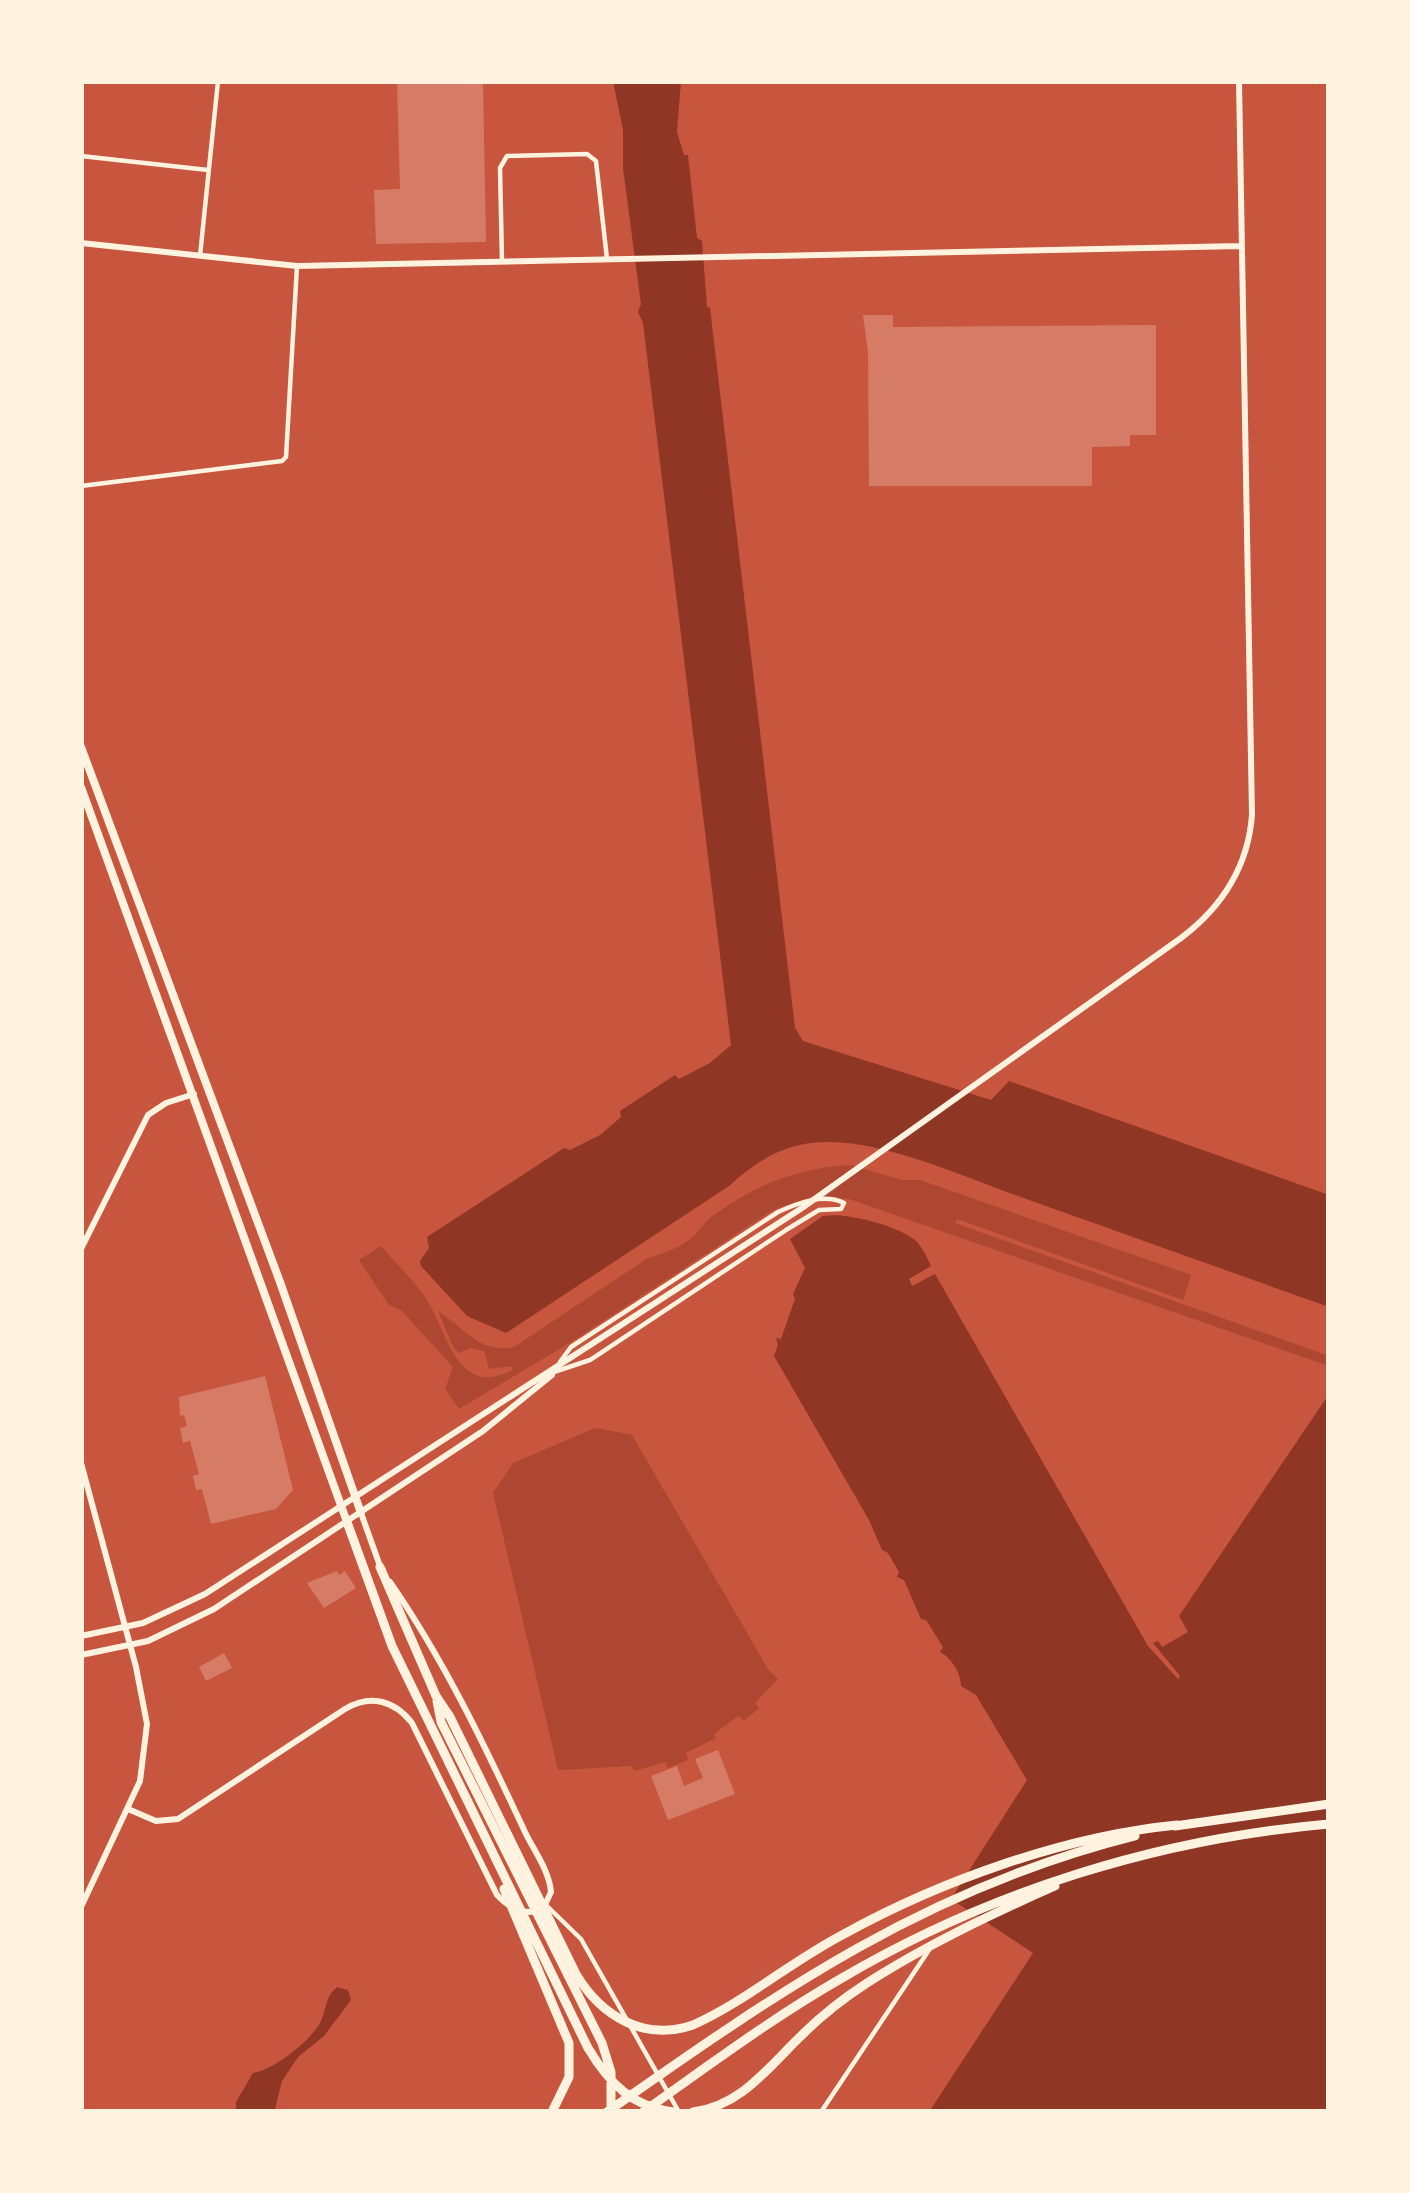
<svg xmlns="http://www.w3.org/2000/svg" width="1410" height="2193" font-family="'Space Grotesk',sans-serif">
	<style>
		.green { fill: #ae4732 }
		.water { fill: #8f3625 }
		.building { fill: #d67c66 }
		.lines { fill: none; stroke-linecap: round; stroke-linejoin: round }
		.minor { stroke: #fff3e0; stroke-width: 4.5 }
		.tertiary { stroke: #fff3e0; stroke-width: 6 }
		.secondary { stroke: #fff3e0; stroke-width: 8 }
		.motorway { stroke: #fff3e0; stroke-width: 9 }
	</style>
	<rect width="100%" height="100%" fill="#c8553d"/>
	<!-- green -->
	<path class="green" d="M 850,1165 L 902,1180 L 920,1180 L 1191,1275 L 1183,1300 L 957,1219 L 955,1223 L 1329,1356 L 1329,1366 L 849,1199 L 813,1196 L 773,1210 L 571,1342 L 459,1409 L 445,1389 L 453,1367 L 402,1311 L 389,1305 L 359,1260 L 381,1246 C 397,1265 418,1284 430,1305 C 448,1337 459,1398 513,1370 L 511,1366 L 489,1369 L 484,1351 L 471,1348 L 459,1353 L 453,1347 L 438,1311 C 463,1326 478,1354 514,1347 L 648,1258 C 664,1254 686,1245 698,1232 C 702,1227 705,1222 710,1218 C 753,1186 796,1168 850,1165 Z
		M 595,1428 L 632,1435 L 768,1669 L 778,1679 L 755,1703 L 759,1708 L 744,1721 L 738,1716 L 714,1734 L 716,1738 L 686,1753 L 688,1760 L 668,1768 L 665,1762 L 634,1771 L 632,1766 L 558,1770 L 493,1493 L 513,1463 Z"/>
	<!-- water -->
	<path class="water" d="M 613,81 L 681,81 L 677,132 L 684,155 L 688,155 L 697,238 L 702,241 L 707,307 L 710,308 L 795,1028 L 803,1041 L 991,1100 L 1009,1081 L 1329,1195 L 1329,1307 C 1225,1270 1122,1233 1018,1196 C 963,1176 882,1140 825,1142 C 784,1143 758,1160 729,1186 L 506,1333 L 467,1316 L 421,1266 L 420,1261 L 429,1248 L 427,1237 L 564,1148 L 570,1150 L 600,1135 L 621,1117 L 620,1111 L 675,1075 L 679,1079 L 710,1063 L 731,1045 L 643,323 L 638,312 L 641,304 L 623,168 L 623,130 Z
		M 836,1215 C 859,1217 895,1225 915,1240 C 922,1246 927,1258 931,1266 L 909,1279 L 912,1286 L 935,1274 L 1148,1646 L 1178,1679 L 1180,1676 L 1153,1643 L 1158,1641 L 1162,1647 L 1188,1632 L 1179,1616 L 1329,1394 L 1329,2112 L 929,2112 L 1033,1953 L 951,1899 L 1027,1780 L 976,1695 L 961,1686 C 961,1674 952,1658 940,1652 L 943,1647 L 926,1620 L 921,1619 L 904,1580 L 897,1577 L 899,1572 L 888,1553 L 882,1550 L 869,1520 L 774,1356 L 778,1345 L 776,1338 L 781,1339 L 795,1299 L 793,1294 L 805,1268 L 790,1239 L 823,1216 Z
		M 337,1987 L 348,1990 L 351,2000 L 324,2036 L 298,2057 L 282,2081 L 275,2109 L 271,2112 L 236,2112 L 236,2102 L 253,2073 C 274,2070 312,2040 321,2021 C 327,2008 325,1997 337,1987 Z"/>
	<!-- building -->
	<path class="building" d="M 397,81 L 483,81 L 486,242 L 376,244 L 374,190 L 400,189 Z
		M 863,315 L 893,315 L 893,327 L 1156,325 L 1156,435 L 1130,435 L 1130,446 L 1092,447 L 1092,486 L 869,486 L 868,352 Z
		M 265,1376 L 293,1490 L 276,1509 L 211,1524 L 202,1489 L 196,1490 L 193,1476 L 199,1474 L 190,1441 L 183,1443 L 180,1428 L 187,1426 L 184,1415 L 180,1416 L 179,1397 Z
		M 337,1571 L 339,1575 L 345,1571 L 356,1588 L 324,1608 L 307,1583 Z
		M 224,1653 L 232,1668 L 206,1681 L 199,1667 Z
		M 718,1750 L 735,1794 L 668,1820 L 651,1776 L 677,1766 L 684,1786 L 703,1778 L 695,1759 Z"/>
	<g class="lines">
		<!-- minor -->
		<path class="minor" d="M 81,156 L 208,170
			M 200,256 L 218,81
			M 502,261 L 500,168 L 507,156 L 587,154 L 596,161 L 607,259
			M 81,486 L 282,461 L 286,457 L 297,266
			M 560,1362 L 571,1347 L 778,1212 C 798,1203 824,1193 844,1203
			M 554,1372 L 590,1360 L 786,1230 L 819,1210 L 841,1209 L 844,1203
			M 547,1906 L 581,1939 L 679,2112
			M 821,2112 L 929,1950"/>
		<!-- tertiary -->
		<path class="tertiary" d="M 81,243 L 297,266 L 1240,246
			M 81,1249 L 148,1115 L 166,1103 L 194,1094
			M 81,1463 L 136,1667 L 147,1724 L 140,1781 L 81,1907
			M 361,1513 L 380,1566
			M 81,1636 L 143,1623 L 205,1594 L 802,1208 L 1181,938 C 1222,907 1248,867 1252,815 L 1239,81
			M 81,1655 L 148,1641 L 214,1609 L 483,1431 L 552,1375
			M 128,1809 L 156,1821 L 178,1819 L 345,1709 C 370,1694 394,1700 412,1723 L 497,1895 C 509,1908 526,1917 543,1909 L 551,1892 C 549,1870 534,1851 525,1832 C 485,1746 444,1660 390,1582"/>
		<!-- secondary -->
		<path class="secondary" d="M 81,747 L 280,1282 L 361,1513
			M 81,787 L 347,1522"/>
		<!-- motorway -->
		<path class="motorway" d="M 347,1522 L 392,1646 L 588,2048 C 609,2083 632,2107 674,2112
			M 380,1567 L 436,1696 L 450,1717 L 576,1974 C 601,2016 644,2042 693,2025 C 746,2001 792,1961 844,1934 C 942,1880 1066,1836 1177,1825
			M 437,1701 L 441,1722 L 602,2043 L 611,2072 L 611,2112
			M 1175,1826 L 1329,1804
			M 504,1889 L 569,2043 L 569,2077 L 552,2112
			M 607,2112 C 779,1991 927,1888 1135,1836
			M 643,2112 C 708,2066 772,2018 842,1978 C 991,1891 1157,1839 1329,1824
			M 693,2112 C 742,2106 769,2066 803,2034 C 822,2015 844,1998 867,1983 C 926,1945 991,1914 1055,1886"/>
	</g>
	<!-- border -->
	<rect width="1410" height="2193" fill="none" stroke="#fff3e0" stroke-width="168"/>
</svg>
